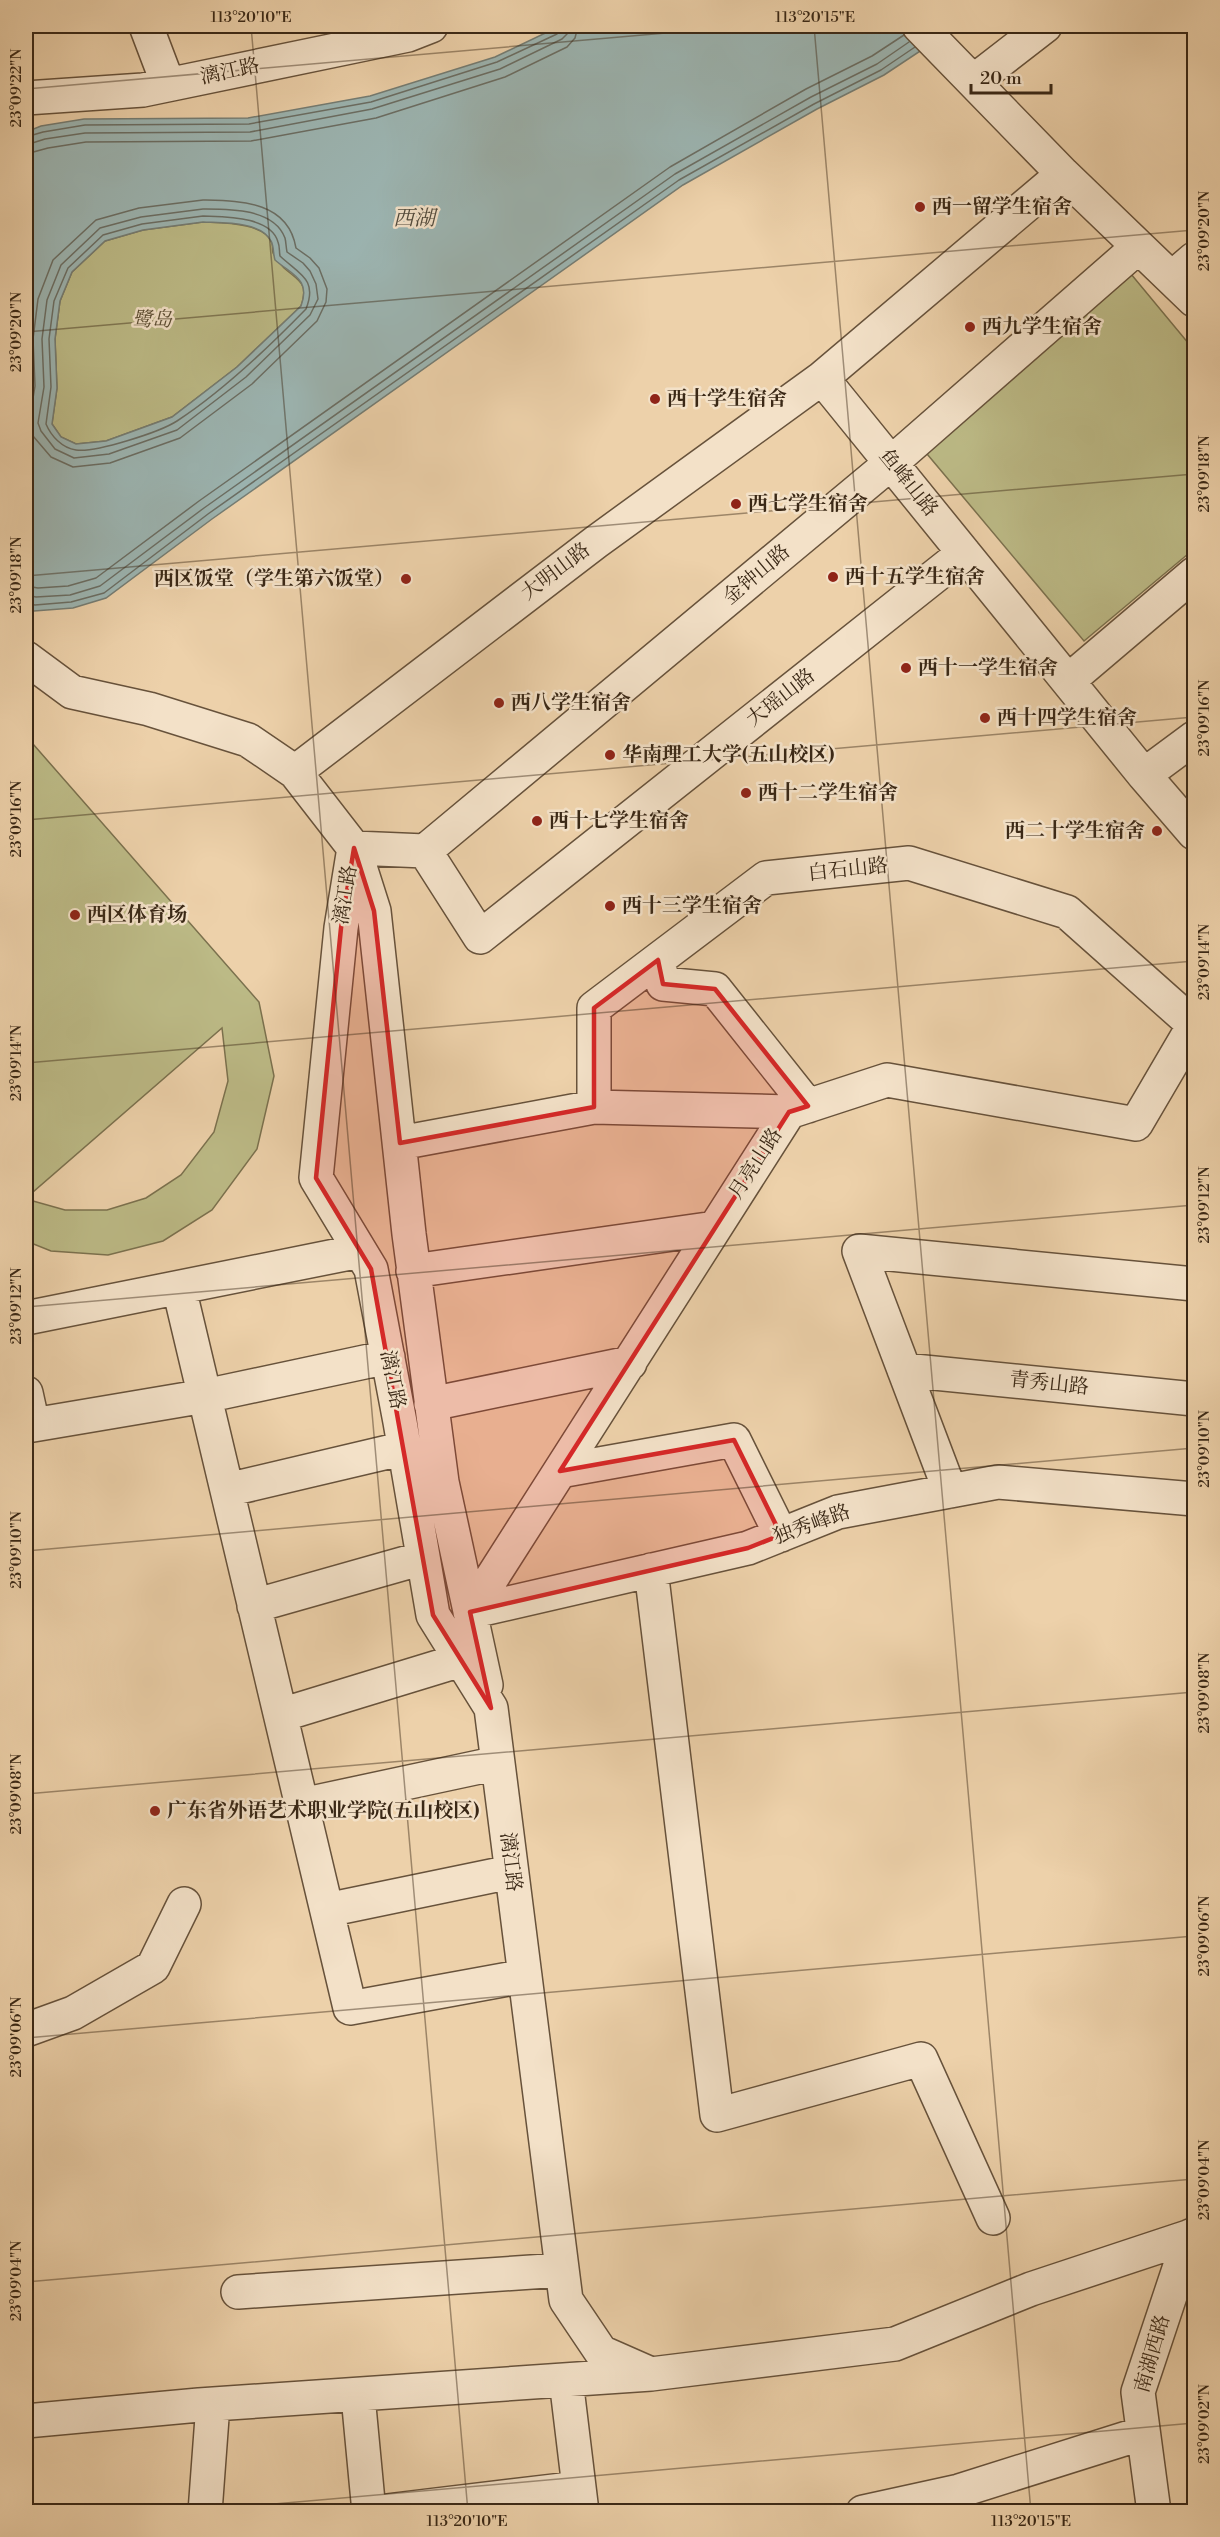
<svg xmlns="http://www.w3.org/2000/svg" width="1220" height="2537" font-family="'Libre Bodoni','Noto Serif SC',serif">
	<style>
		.green { fill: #bcba86; stroke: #7b714e; stroke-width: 1.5 }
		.water { fill: #9cb5b2; stroke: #757d74; stroke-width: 1.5; fill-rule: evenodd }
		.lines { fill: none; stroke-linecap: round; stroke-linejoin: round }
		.shore { stroke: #6b6e64; stroke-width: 1.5 }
		.minor-casing { stroke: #67523b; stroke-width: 36 }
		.minor { stroke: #f3e1c8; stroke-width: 33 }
		.marked { fill: #d62828; fill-opacity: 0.2; stroke: #d62828; stroke-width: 4.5; stroke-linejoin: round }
		.ticks { fill: none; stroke: #3a2816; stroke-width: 1.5; stroke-opacity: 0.45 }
		.poi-dot { fill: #8f2418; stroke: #f3e1c8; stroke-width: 2 }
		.labels { text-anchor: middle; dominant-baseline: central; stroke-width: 5; stroke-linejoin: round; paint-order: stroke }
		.street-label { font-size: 20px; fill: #3a2816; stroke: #f3e1c8 }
		.poi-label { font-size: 20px; font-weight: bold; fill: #3a2816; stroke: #f3e1c8; text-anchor: start }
		.park-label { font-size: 20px; font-style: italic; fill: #5a4c32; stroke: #f3e1c8 }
		.water-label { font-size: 21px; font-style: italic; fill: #524b3d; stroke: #f3e1c8 }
		.neatline { fill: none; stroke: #3a2816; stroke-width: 2 }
		.ticks-label { font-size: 15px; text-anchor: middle; fill: #3a2816 }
	</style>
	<rect width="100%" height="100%" fill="#edd1aa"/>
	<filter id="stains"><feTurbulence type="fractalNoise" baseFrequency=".00333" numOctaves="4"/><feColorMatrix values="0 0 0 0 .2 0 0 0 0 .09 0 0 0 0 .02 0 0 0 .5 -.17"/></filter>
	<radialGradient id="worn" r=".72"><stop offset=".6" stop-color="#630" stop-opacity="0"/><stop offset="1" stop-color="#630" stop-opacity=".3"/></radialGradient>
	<!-- green -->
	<path class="green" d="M 203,222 C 221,223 265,222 272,243 C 273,247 272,249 273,253 C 275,257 281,265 284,268 C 299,281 309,283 301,306 L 237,367 L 172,417 L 106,441 L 76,444 L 61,437 L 52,424 L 57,388 L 55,339 L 60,301 L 72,272 L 105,241 L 143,230 Z
		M 1126,268 L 1194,350 L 1194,549 L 1084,641 L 917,442 Z
		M 26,736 L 259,1002 L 274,1076 L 257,1149 L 212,1210 L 163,1241 L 108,1255 L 51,1251 L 26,1241 L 26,1199 L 65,1210 L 107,1210 L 146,1198 L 181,1175 L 214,1132 L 228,1081 L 222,1028 L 26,1198 Z"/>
	<!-- water -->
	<path class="water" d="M 560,26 L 958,26 L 884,75 L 817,109 L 683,185 L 212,519 L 106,598 L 73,608 L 34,611 L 26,608 L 26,132 L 41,126 L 84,119 L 248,118 L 370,96 L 495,57 ZM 203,222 C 222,223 261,221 271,241 C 274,246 273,254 275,260 C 292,275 311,279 301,306 L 237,367 L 172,417 L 106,441 L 76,444 L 61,437 L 52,424 L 57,388 L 55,339 L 60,301 L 72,272 L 105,241 L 143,230 Z"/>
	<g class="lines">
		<!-- shore -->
		<path class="shore" d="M 26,137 L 43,132 L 85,125 L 249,124 L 371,102 L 497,62 L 557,34 L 561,26
			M 26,145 L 45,139 L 85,133 L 250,132 L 372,109 L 500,69 L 562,39 L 567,34 L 569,26
			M 26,154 L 48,148 L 86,142 L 251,141 L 376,118 L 505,77 L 567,47 L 575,38 L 578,26
			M 203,200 C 241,201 288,201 296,248 L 310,258 L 319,268 L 327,289 L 326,302 L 317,321 L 252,384 L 180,438 L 110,463 L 73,467 L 51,457 L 33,436 L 29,423 L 35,386 L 33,339 L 38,299 L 53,260 L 96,220 L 139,208 Z
			M 203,209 C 228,209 274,208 285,238 C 286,242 286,247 287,252 L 303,263 L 310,271 L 316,284 L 318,299 L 310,315 L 246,377 L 177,430 L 109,454 L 74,458 L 55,449 L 41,431 L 38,423 L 44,387 L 42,339 L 47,300 L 61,265 L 100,228 L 141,217 Z
			M 203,216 C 224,217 271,216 278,242 C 280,247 279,251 280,256 C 299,274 318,279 306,309 C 268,348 223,391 177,421 C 160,432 95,453 76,450 C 62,448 51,436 46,424 L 51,387 L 49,339 L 54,301 L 68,268 L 103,235 L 142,224 Z
			M 26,586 L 38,588 L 68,586 L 96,578 L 199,501 L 670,167 L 806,89 L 872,56 L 904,35
			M 26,595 L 36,597 L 70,595 L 100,586 L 204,508 L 675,174 L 811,97 L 877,64 L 909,42
			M 26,603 L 35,605 L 71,602 L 104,593 L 208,514 L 679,180 L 814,104 L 881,70 L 915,47"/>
		<defs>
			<path id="minor" d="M 146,26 L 168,84
				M 919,26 L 1063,174 L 1194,300
				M 974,81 L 1045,26
				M 26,98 L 143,90 L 408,35 L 431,26
				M 1063,174 L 822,378 L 1144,775 L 1194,833
				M 1172,278 L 1194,259
				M 26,658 L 72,692 L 149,709 L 248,740 L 295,772 L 354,848 L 341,928 L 316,1178 L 371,1269 L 400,1422 L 433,1615 L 491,1708 L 566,2300 L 601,2352 L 651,2374
				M 1068,681 L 1194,574
				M 295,772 L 596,542 L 822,378
				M 1144,775 L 1194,738
				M 425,851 L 480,937 L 964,553
				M 658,960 L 663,984 L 715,989 L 808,1106
				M 594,1107 L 594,1008 L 766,878 L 909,863 L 1067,912 L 1194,1025
				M 400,1143 L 594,1107 L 789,1112
				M 413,1271 L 715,1228
				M 179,1288 L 350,2008 L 525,1976
				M 26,1318 L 360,1251
				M 904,1370 L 1194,1399
				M 26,1393 L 33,1425 L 205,1396 L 388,1357
				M 431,1404 L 630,1363
				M 560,1471 L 734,1440 L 781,1535
				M 227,1490 L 405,1448
				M 950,1491 L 859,1251 L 1194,1284
				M 651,1570 L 717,2115 L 921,2059 L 993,2218
				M 254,1606 L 423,1558
				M 470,1612 L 789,1112 L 887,1080 L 1136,1124 L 1194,1025
				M 470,1612 L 748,1548 L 838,1512 L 998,1482 L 1194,1499
				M 486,1685 L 442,1482 L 409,1234 L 374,911 L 354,848 L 425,851 L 891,463 L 1138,247
				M 281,1715 L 461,1660
				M 302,1805 L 498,1763
				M 327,1910 L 511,1872
				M 26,2030 L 73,2013 L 153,1967 L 184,1904
				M 238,2292 L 561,2270
				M 566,2380 L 582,2512
				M 358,2396 L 369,2512
				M 26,2421 L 199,2405 L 651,2374 L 895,2344 L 1031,2289 L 1194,2235
				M 205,2512 L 213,2404
				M 378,2512 L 579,2488
				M 863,2512 L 959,2491 L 1143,2433
				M 1154,2512 L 1138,2392 L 1190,2236"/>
		</defs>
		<!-- minor casing -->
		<use href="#minor" class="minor-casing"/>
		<!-- minor -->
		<use href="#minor" class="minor"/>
	</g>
	<!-- marked area -->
	<path class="marked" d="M 354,848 L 374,911 L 400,1143 L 594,1107 L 594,1008 L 658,960 L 663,984 L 715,989 L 808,1106 L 789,1112 L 560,1471 L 734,1440 L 781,1535 L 748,1548 L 470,1612 L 491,1708 L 433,1615 L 371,1269 L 316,1178 L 341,928 Z"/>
	<!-- ticks -->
	<path class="ticks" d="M 251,26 L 468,2512M 814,26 L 1031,2512M 26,89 L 746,26M 26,332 L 1194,230M 26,576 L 1194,474M 26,820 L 1194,717M 26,1063 L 1194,961M 26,1307 L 1194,1205M 26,1551 L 1194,1448M 26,1794 L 1194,1692M 26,2038 L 1194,1936M 26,2282 L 1194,2179M 183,2512 L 1194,2423"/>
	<!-- markers -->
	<g class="poi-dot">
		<circle cx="920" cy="207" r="6"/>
		<circle cx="970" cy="327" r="6"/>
		<circle cx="655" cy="399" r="6"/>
		<circle cx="736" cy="504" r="6"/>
		<circle cx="833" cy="577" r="6"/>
		<circle cx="406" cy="579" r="6"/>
		<circle cx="906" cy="668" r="6"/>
		<circle cx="499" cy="703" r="6"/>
		<circle cx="985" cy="718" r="6"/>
		<circle cx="610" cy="755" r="6"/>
		<circle cx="746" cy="793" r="6"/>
		<circle cx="537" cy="821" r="6"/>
		<circle cx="1157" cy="831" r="6"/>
		<circle cx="610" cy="906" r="6"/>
		<circle cx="75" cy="915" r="6"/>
		<circle cx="155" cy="1811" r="6"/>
	</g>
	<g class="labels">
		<!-- street labels -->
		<g class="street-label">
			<text transform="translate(230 72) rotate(-12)">漓江路</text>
			<text transform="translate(908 483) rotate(51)">鱼峰山路</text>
			<text transform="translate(556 572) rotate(-37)">大明山路</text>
			<text transform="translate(757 575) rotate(-40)">金钟山路</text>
			<text transform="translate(781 698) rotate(-38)">大瑶山路</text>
			<text transform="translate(848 870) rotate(-6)">白石山路</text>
			<text transform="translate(346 895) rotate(-81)">漓江路</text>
			<text transform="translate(756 1164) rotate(-57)">月亮山路</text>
			<text transform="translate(392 1380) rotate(79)">漓江路</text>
			<text transform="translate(1049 1384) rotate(6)">青秀山路</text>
			<text transform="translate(812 1525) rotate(-20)">独秀峰路</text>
			<text transform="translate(510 1862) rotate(83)">漓江路</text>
			<text transform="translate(1153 2354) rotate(-74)">南湖西路</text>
		</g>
		<!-- poi labels -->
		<g class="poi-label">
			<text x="932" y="207">西一留学生宿舍</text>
			<text x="982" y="327">西九学生宿舍</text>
			<text x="667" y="399">西十学生宿舍</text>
			<text x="748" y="504">西七学生宿舍</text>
			<text x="845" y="577">西十五学生宿舍</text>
			<text x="394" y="579" text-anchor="end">西区饭堂（学生第六饭堂）</text>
			<text x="918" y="668">西十一学生宿舍</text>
			<text x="511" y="703">西八学生宿舍</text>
			<text x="997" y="718">西十四学生宿舍</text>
			<text x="622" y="755">华南理工大学(五山校区)</text>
			<text x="758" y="793">西十二学生宿舍</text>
			<text x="549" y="821">西十七学生宿舍</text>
			<text x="1145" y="831" text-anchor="end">西二十学生宿舍</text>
			<text x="622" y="906">西十三学生宿舍</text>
			<text x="87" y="915">西区体育场</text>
			<text x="167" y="1811">广东省外语艺术职业学院(五山校区)</text>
		</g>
		<!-- park labels -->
		<g class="park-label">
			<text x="152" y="320">鹭岛</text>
		</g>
		<!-- water labels -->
		<g class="water-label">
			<text x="414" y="219">西湖</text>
		</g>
	</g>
	<!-- margin -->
	<rect width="1220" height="2537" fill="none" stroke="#edd1aa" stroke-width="66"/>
	<!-- scale -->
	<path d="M971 84v9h80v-9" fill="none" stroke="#3a2816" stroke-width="3"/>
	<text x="980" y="84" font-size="18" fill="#3a2816" stroke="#f3e1c8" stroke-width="4.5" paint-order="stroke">20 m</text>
	<rect x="33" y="33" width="1154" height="2471" class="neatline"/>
	<g class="ticks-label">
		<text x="251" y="22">113°20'10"E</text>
		<text x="815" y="22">113°20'15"E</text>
		<text transform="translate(16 88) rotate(-90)" y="5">23°09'22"N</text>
		<text transform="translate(1204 231) rotate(-90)" y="5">23°09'20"N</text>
		<text transform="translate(16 332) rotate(-90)" y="5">23°09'20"N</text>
		<text transform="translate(1204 474) rotate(-90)" y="5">23°09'18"N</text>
		<text transform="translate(16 575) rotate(-90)" y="5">23°09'18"N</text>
		<text transform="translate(1204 718) rotate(-90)" y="5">23°09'16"N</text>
		<text transform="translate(16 819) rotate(-90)" y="5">23°09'16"N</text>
		<text transform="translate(1204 962) rotate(-90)" y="5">23°09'14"N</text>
		<text transform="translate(16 1063) rotate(-90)" y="5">23°09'14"N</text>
		<text transform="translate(1204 1205) rotate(-90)" y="5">23°09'12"N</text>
		<text transform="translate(16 1306) rotate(-90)" y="5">23°09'12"N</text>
		<text transform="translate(1204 1449) rotate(-90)" y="5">23°09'10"N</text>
		<text transform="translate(16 1550) rotate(-90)" y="5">23°09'10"N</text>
		<text transform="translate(1204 1693) rotate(-90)" y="5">23°09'08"N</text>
		<text transform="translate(16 1794) rotate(-90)" y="5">23°09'08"N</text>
		<text transform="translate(1204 1936) rotate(-90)" y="5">23°09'06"N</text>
		<text transform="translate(16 2037) rotate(-90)" y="5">23°09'06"N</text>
		<text transform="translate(1204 2180) rotate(-90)" y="5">23°09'04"N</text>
		<text transform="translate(16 2281) rotate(-90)" y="5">23°09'04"N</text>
		<text transform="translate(1204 2424) rotate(-90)" y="5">23°09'02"N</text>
		<text x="467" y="2526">113°20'10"E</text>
		<text x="1031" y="2526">113°20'15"E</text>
	</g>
	<rect width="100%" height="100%" filter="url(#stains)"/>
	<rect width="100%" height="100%" fill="url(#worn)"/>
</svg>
